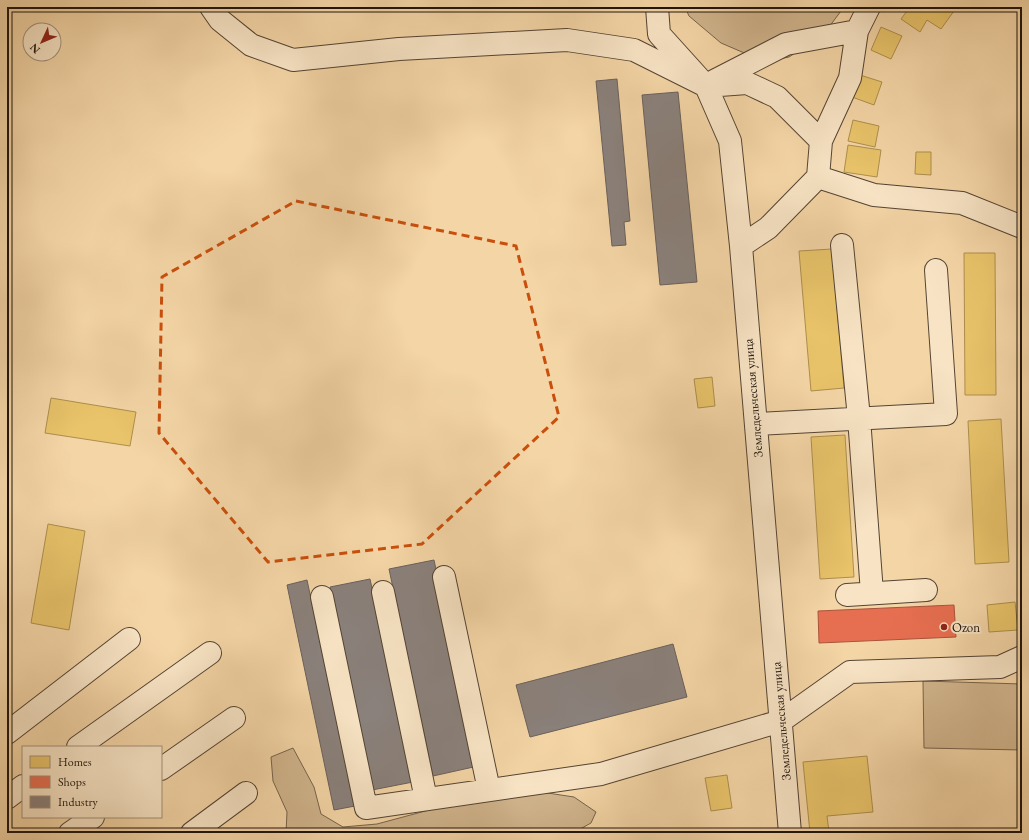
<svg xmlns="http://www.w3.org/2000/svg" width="1029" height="840" font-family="'EB Garamond',serif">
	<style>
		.green { fill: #d0b48c; stroke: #77644c }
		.homes { fill: #e9c46a; stroke: #ac8f4e }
		.shops { fill: #e76f51; stroke: #ab543d }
		.industry { fill: #8a817c; stroke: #6a605b }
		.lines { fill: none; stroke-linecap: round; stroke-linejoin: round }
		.minor-casing { stroke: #544433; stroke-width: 24 }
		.minor { stroke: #f8e4c5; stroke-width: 22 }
		.marked { fill: none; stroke: #ca4f0c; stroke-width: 3; stroke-dasharray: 8 5; stroke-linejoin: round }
		.poi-dot { fill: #8f2418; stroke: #f8e4c5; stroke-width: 1.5 }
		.labels { text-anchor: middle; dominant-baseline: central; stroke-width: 4; stroke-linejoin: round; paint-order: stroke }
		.street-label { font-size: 13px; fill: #1e140d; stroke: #f8e4c5 }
		.poi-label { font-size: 13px; fill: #1e140d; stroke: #f8e4c5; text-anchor: start }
	</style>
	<rect width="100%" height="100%" fill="#f4d5a6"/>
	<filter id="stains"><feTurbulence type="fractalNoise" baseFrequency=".005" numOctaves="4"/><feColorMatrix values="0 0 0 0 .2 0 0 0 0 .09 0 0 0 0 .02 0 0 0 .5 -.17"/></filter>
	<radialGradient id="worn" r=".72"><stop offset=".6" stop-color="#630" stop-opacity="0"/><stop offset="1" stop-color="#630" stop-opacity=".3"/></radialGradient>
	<!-- green -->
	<path class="green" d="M 685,7 L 844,7 L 823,35 L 789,57 L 770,61 L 742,52 L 721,43 L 689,16 Z
		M 923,681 L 1022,684 L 1022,750 L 924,748 Z
		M 293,748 L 314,787 L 321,814 L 343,827 L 377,824 L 444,806 L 541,792 L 574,797 L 596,812 L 591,823 L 573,833 L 286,833 L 287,812 L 273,781 L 271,757 Z"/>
	<!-- homes -->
	<path class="homes" d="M 910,7 L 948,7 L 954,11 L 941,29 L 927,20 L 920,32 L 901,19 Z
		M 881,27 L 902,36 L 891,59 L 871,50 Z
		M 860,75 L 882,82 L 874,105 L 852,97 Z
		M 853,120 L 879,126 L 875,147 L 848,141 Z
		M 848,145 L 881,150 L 877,177 L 844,172 Z
		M 916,152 L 931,152 L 931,175 L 915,174 Z
		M 832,249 L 844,388 L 811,391 L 799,251 Z
		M 964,253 L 995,253 L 996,395 L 965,395 Z
		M 712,377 L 715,406 L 698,408 L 694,379 Z
		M 51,398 L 136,412 L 130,446 L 45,433 Z
		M 1001,419 L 1009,562 L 975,564 L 968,421 Z
		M 845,435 L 854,577 L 820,579 L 811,437 Z
		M 48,524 L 85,531 L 69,630 L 31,623 Z
		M 1015,602 L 1018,630 L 989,632 L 987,605 Z
		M 867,756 L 873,812 L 827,816 L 829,832 L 810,833 L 803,762 Z
		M 727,775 L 732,808 L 711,811 L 705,778 Z"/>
	<!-- shops -->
	<path class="shops" d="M 954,605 L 956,637 L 819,643 L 818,611 Z"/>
	<!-- industry -->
	<path class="industry" d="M 617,79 L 630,221 L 624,222 L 626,245 L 612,246 L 596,81 Z
		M 678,92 L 697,282 L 660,285 L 642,95 Z
		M 434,560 L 478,766 L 433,776 L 389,569 Z
		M 370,579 L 413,782 L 372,790 L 330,587 Z
		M 307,580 L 355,806 L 334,810 L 287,585 Z
		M 673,644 L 687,697 L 530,737 L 516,685 Z"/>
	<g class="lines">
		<defs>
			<path id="minor" d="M 211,7 L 220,20 L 251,45 L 293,60 L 399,49 L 567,40 L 634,50 L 706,86 L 747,83 L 777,97 L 821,141
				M 657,7 L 659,34 L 706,86 L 730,141 L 741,246
				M 714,81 L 786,44 L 857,31
				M 818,177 L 874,195 L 962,203 L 1022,227
				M 842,245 L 859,418 L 872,593
				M 756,424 L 946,414 L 936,270
				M 444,577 L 489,790
				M 383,592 L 426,799
				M 847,595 L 926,590
				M 322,597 L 366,808 L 601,774 L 781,721 L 850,672 L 1000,667 L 1022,657
				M 7,733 L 129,639
				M 78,747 L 210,653
				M 161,769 L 234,718
				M 7,798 L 23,786
				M 70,833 L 93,817
				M 192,833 L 246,793
				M 790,833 L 741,246 L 768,228 L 818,177 L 821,141 L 850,78 L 857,31 L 869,7"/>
		</defs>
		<!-- minor casing -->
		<use href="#minor" class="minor-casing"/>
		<!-- minor -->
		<use href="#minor" class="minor"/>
	</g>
	<!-- marked area -->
	<path class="marked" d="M 296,201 L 516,246 L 559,417 L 422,544 L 268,562 L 159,433 L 162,277 Z"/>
	<!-- markers -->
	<circle class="poi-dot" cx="944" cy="627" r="4"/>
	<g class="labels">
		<!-- street labels -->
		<g class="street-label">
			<text transform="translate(753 398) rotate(-95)">Земледельческая улица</text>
			<text transform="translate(781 721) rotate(-95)">Земледельческая улица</text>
		</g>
		<!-- poi labels -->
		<g class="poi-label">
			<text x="952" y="627">Ozon</text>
		</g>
	</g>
	<!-- margin -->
	<rect width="1029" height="840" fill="none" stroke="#f4d5a6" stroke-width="24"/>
	<rect x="8" y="8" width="1013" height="824" fill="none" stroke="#1e140d" stroke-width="2"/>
	<rect x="12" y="12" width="1005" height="816" fill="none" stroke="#1e140d"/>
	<!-- legend -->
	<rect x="22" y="746" width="140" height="72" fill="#f8e4c5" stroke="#a1917b"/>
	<rect x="30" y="756" width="20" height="12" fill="#e9c46a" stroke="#a1917b"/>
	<text x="58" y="766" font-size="12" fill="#1e140d">Homes</text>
	<rect x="30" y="776" width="20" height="12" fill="#e76f51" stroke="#a1917b"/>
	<text x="58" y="786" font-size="12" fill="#1e140d">Shops</text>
	<rect x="30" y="796" width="20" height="12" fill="#8a817c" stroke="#a1917b"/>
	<text x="58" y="806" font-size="12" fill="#1e140d">Industry</text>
	<!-- north arrow -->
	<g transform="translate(42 42) rotate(226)"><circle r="19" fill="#f8e4c5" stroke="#a1917b"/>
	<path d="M0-3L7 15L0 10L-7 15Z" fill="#8f2418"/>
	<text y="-6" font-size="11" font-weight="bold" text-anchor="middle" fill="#1e140d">N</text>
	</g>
	<rect width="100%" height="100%" filter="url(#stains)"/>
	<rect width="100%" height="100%" fill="url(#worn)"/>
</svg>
